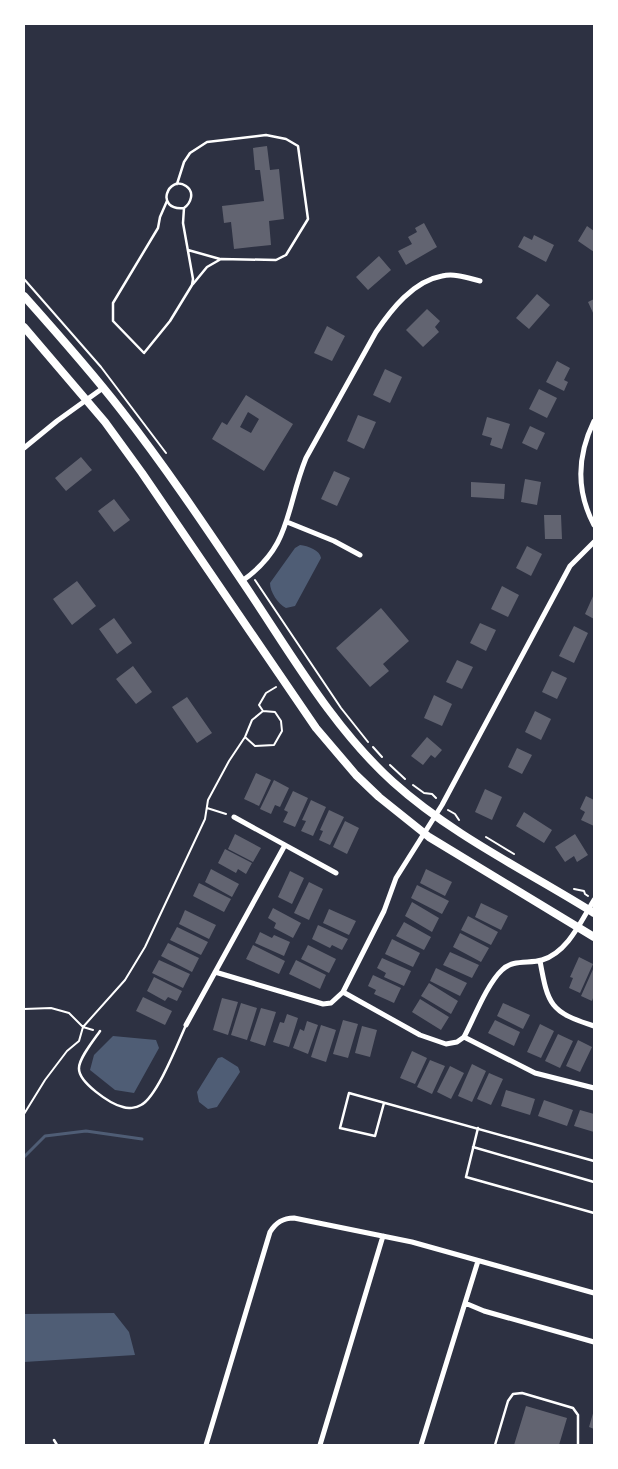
<svg xmlns="http://www.w3.org/2000/svg" width="618" height="1469" font-family="Ubuntu,sans-serif">
	<style>
		.water { fill: #4f5d75 }
		.lines { fill: none; stroke-linecap: round; stroke-linejoin: round }
		.stream { stroke: #4f5d75; stroke-width: 3 }
		.building { fill: #626471; fill-rule: evenodd }
		.path { stroke: #fff; stroke-width: 2 }
		.service { stroke: #fff; stroke-width: 2.5 }
		.minor { stroke: #fff; stroke-width: 5 }
		.secondary { stroke: #fff; stroke-width: 8 }
	</style>
	<rect width="100%" height="100%" fill="#2d3142"/>
	<!-- water -->
	<path class="water" d="M 300,545 C 308,546 320,550 321,558 L 295,606 L 286,608 C 278,604 270,592 270,583 L 295,548 Z
		M 113,1036 L 156,1040 L 159,1048 L 134,1093 L 115,1090 L 90,1070 L 94,1055 Z
		M 222,1057 L 238,1067 L 240,1072 L 217,1107 L 208,1109 L 199,1102 L 197,1092 L 218,1058 Z
		M 114,1313 L 129,1332 L 135,1355 L 24,1362 L 24,1314 Z"/>
	<g class="lines">
		<!-- stream -->
		<path class="stream" d="M 24,1157 L 45,1136 L 86,1131 L 142,1139"/>
	</g>
	<!-- building -->
	<path class="building" d="M 267,146 L 270,170 L 279,169 L 284,219 L 269,221 L 271,245 L 234,249 L 231,222 L 224,223 L 222,206 L 264,201 L 260,170 L 255,170 L 253,148 Z
		M 424,223 L 437,247 L 406,265 L 398,251 L 412,244 L 408,237 L 417,232 L 415,228 Z
		M 587,226 L 594,231 L 594,252 L 578,241 Z
		M 534,235 L 554,245 L 546,262 L 518,247 L 524,236 L 532,240 Z
		M 379,256 L 391,270 L 368,290 L 356,277 Z
		M 537,294 L 550,305 L 529,329 L 516,318 Z
		M 594,299 L 594,315 L 588,302 Z
		M 427,309 L 440,321 L 435,327 L 439,332 L 423,347 L 406,330 Z
		M 327,326 L 345,336 L 332,361 L 314,353 Z
		M 557,361 L 570,368 L 564,380 L 568,382 L 564,391 L 546,382 Z
		M 385,369 L 402,377 L 390,403 L 373,395 Z
		M 539,389 L 557,398 L 547,418 L 529,409 Z
		M 246,395 L 293,424 L 264,471 L 212,439 L 222,422 L 227,425 ZM 248,412 L 259,419 L 251,433 L 240,427 Z
		M 358,415 L 376,422 L 364,449 L 347,441 Z
		M 487,417 L 510,424 L 502,449 L 490,445 L 492,438 L 482,435 Z
		M 530,426 L 545,433 L 537,450 L 522,443 Z
		M 81,457 L 92,470 L 66,491 L 55,478 Z
		M 334,471 L 350,478 L 337,506 L 321,499 Z
		M 525,479 L 541,482 L 537,505 L 521,502 Z
		M 471,482 L 505,484 L 504,499 L 471,497 Z
		M 114,499 L 130,520 L 114,532 L 98,511 Z
		M 544,515 L 561,515 L 562,539 L 545,539 Z
		M 527,546 L 542,554 L 531,576 L 516,568 Z
		M 77,581 L 96,606 L 72,625 L 53,599 Z
		M 502,586 L 519,595 L 508,617 L 491,609 Z
		M 594,594 L 594,619 L 585,614 Z
		M 381,608 L 409,641 L 383,664 L 389,671 L 370,687 L 336,648 Z
		M 114,618 L 132,643 L 117,654 L 99,629 Z
		M 480,623 L 496,630 L 486,651 L 470,643 Z
		M 574,626 L 588,633 L 574,663 L 559,656 Z
		M 457,660 L 473,667 L 462,689 L 446,682 Z
		M 133,666 L 152,692 L 136,704 L 116,679 Z
		M 552,671 L 567,678 L 557,699 L 542,692 Z
		M 434,695 L 452,704 L 442,726 L 424,718 Z
		M 187,697 L 212,733 L 197,743 L 172,707 Z
		M 535,711 L 551,719 L 541,740 L 525,732 Z
		M 427,737 L 442,750 L 435,758 L 431,755 L 423,765 L 411,756 Z
		M 517,748 L 532,755 L 522,774 L 508,767 Z
		M 256,773 L 271,780 L 259,806 L 244,799 Z
		M 274,780 L 289,788 L 280,807 L 275,805 L 271,814 L 260,809 Z
		M 485,789 L 502,797 L 492,820 L 475,812 Z
		M 293,791 L 308,798 L 295,827 L 283,822 L 288,812 L 284,810 Z
		M 586,796 L 594,800 L 594,826 L 581,820 L 585,812 L 580,809 Z
		M 311,800 L 326,807 L 313,836 L 301,831 L 306,821 L 302,820 Z
		M 329,810 L 344,817 L 330,845 L 319,840 L 323,831 L 320,830 Z
		M 524,812 L 552,830 L 544,843 L 516,826 Z
		M 345,821 L 359,828 L 347,854 L 333,847 Z
		M 235,834 L 261,848 L 253,862 L 228,849 Z
		M 575,834 L 588,855 L 577,862 L 574,856 L 565,862 L 555,847 Z
		M 225,849 L 252,863 L 246,874 L 238,869 L 236,873 L 218,863 Z
		M 211,869 L 239,884 L 232,897 L 205,882 Z
		M 426,869 L 452,882 L 445,896 L 420,883 Z
		M 290,871 L 304,878 L 292,904 L 278,897 Z
		M 309,882 L 323,889 L 309,920 L 294,913 Z
		M 199,883 L 231,899 L 224,912 L 193,896 Z
		M 417,885 L 449,901 L 442,914 L 411,898 Z
		M 412,902 L 439,918 L 432,932 L 405,916 Z
		M 481,903 L 508,916 L 501,930 L 475,917 Z
		M 273,908 L 301,923 L 293,938 L 274,928 L 276,923 L 268,918 Z
		M 329,909 L 356,921 L 349,935 L 323,923 Z
		M 185,910 L 216,925 L 209,939 L 179,924 Z
		M 468,916 L 498,932 L 491,945 L 461,930 Z
		M 404,922 L 431,937 L 424,950 L 396,936 Z
		M 318,925 L 348,939 L 342,950 L 332,945 L 330,948 L 312,939 Z
		M 177,927 L 208,942 L 201,955 L 170,940 Z
		M 260,932 L 272,938 L 274,935 L 290,942 L 284,956 L 255,943 Z
		M 460,933 L 489,948 L 481,962 L 453,947 Z
		M 392,939 L 420,953 L 413,967 L 385,954 Z
		M 168,943 L 199,958 L 192,972 L 161,956 Z
		M 253,945 L 285,961 L 279,974 L 246,959 Z
		M 308,945 L 336,959 L 329,973 L 301,959 Z
		M 450,952 L 479,965 L 472,978 L 443,965 Z
		M 579,957 L 593,964 L 580,993 L 569,988 L 573,978 L 570,977 Z
		M 382,958 L 411,971 L 404,986 L 384,977 L 386,973 L 377,968 Z
		M 159,960 L 190,974 L 183,988 L 152,973 Z
		M 296,960 L 326,975 L 320,989 L 289,974 Z
		M 594,967 L 594,995 L 592,1001 L 581,996 Z
		M 436,968 L 467,983 L 460,996 L 430,981 Z
		M 373,975 L 401,988 L 394,1003 L 374,994 L 376,990 L 368,986 Z
		M 154,977 L 182,991 L 177,1001 L 168,997 L 165,1001 L 147,991 Z
		M 429,983 L 458,1001 L 451,1014 L 421,996 Z
		M 143,997 L 172,1011 L 165,1025 L 136,1011 Z
		M 222,998 L 238,1002 L 228,1035 L 213,1030 Z
		M 420,999 L 449,1017 L 441,1030 L 412,1012 Z
		M 241,1003 L 257,1008 L 247,1040 L 231,1035 Z
		M 503,1003 L 530,1015 L 523,1029 L 497,1016 Z
		M 261,1008 L 276,1012 L 265,1046 L 250,1041 Z
		M 287,1014 L 298,1018 L 289,1047 L 273,1042 L 280,1022 L 284,1023 Z
		M 343,1020 L 358,1024 L 348,1058 L 333,1054 Z
		M 495,1020 L 520,1032 L 514,1046 L 488,1033 Z
		M 307,1021 L 318,1025 L 308,1054 L 293,1048 L 300,1029 L 304,1031 Z
		M 540,1024 L 554,1031 L 541,1058 L 527,1052 Z
		M 321,1025 L 336,1030 L 326,1062 L 311,1057 Z
		M 362,1026 L 377,1030 L 370,1057 L 355,1053 Z
		M 558,1034 L 573,1041 L 560,1068 L 545,1061 Z
		M 578,1040 L 592,1047 L 580,1072 L 566,1066 Z
		M 412,1051 L 427,1058 L 415,1084 L 400,1078 Z
		M 430,1060 L 445,1066 L 432,1094 L 417,1087 Z
		M 472,1064 L 486,1071 L 472,1102 L 458,1096 Z
		M 450,1066 L 464,1073 L 451,1099 L 437,1092 Z
		M 489,1073 L 503,1079 L 491,1105 L 477,1099 Z
		M 506,1090 L 535,1099 L 530,1115 L 501,1106 Z
		M 544,1100 L 573,1110 L 567,1126 L 538,1116 Z
		M 580,1110 L 594,1114 L 594,1132 L 574,1126 Z
		M 526,1406 L 567,1418 L 559,1445 L 514,1445 Z
		M 594,1410 L 594,1429 L 589,1427 Z"/>
	<g class="lines">
		<!-- path -->
		<path class="path" d="M 24,279 L 101,367 L 166,453
			M 255,580 L 341,708 L 368,742
			M 263,711 L 259,705 L 266,693 L 276,687
			M 373,747 L 382,757
			M 390,765 L 405,779
			M 413,785 L 424,793 L 432,794 L 436,798
			M 207,808 L 226,814
			M 448,810 L 455,814 L 459,820
			M 486,837 L 514,854
			M 574,889 L 584,891 L 585,894 L 588,896
			M 24,1009 L 51,1008 L 69,1013 L 83,1027 L 79,1041 L 67,1051 L 45,1080 L 24,1114
			M 93,1030 L 83,1027 L 125,980 L 145,947 L 205,819 L 208,800 L 229,761 L 245,737 L 252,720 L 263,711 L 275,712 L 281,721 L 282,731 L 274,745 L 255,746 L 245,737"/>
		<!-- service -->
		<path class="service" d="M 177,184 L 184,162 L 190,153 L 207,142 L 266,135 L 286,139 L 298,146 L 308,219 L 286,255 L 276,260 L 221,259 L 207,267 L 193,284
			M 167,201 L 160,217 L 158,228 L 113,303 L 113,321 L 144,353 L 170,321 L 192,285 L 193,279 L 183,223 L 184,208 C 191,203 195,192 186,186 C 168,174 154,211 184,208
			M 188,250 L 220,259
			M 100,1031 C 94,1040 79,1058 79,1068 C 78,1082 110,1104 123,1107 C 128,1109 136,1108 141,1105 C 157,1097 178,1043 186,1025
			M 384,1103 L 375,1136 L 340,1128 L 349,1093 L 594,1161
			M 478,1128 L 466,1177 L 594,1213
			M 473,1147 L 594,1182
			M 54,1440 L 57,1445
			M 495,1445 L 508,1401 L 513,1394 L 522,1393 L 573,1408 L 578,1415 L 578,1445"/>
		<!-- minor -->
		<path class="minor" d="M 594,421 C 577,456 576,491 594,525
			M 24,448 L 57,421 L 103,388
			M 287,522 L 334,541 L 360,555
			M 242,581 C 292,546 285,510 306,458 L 376,332 C 391,310 413,281 442,276 C 455,273 468,278 480,281
			M 234,817 L 336,873
			M 540,961 C 548,1005 550,1012 594,1026
			M 215,972 L 323,1004 L 331,1003 L 343,992 L 384,911 L 396,878 L 442,805 L 570,566 L 594,542
			M 343,992 L 420,1035 L 446,1044 L 457,1042 L 464,1037 C 474,1018 487,984 502,970 C 513,959 529,964 542,960 C 568,952 581,921 594,900
			M 186,1025 L 285,845
			M 464,1037 L 535,1073 L 594,1088
			M 465,1303 L 484,1311 L 594,1342
			M 206,1445 L 270,1232 C 276,1222 283,1218 294,1218 L 412,1242 L 594,1293
			M 320,1445 L 383,1236
			M 421,1445 L 478,1261"/>
		<!-- secondary -->
		<path class="secondary" d="M 24,296 C 57,333 90,370 121,410 C 164,465 203,523 242,581 C 289,650 331,726 393,782 C 453,836 527,871 594,913
			M 24,327 L 105,422 L 142,473 L 316,728 L 356,775 L 379,797 L 429,837 L 594,937"/>
	</g>
	<!-- border -->
	<rect width="618" height="1469" fill="none" stroke="#ffffff" stroke-width="50"/>
</svg>
